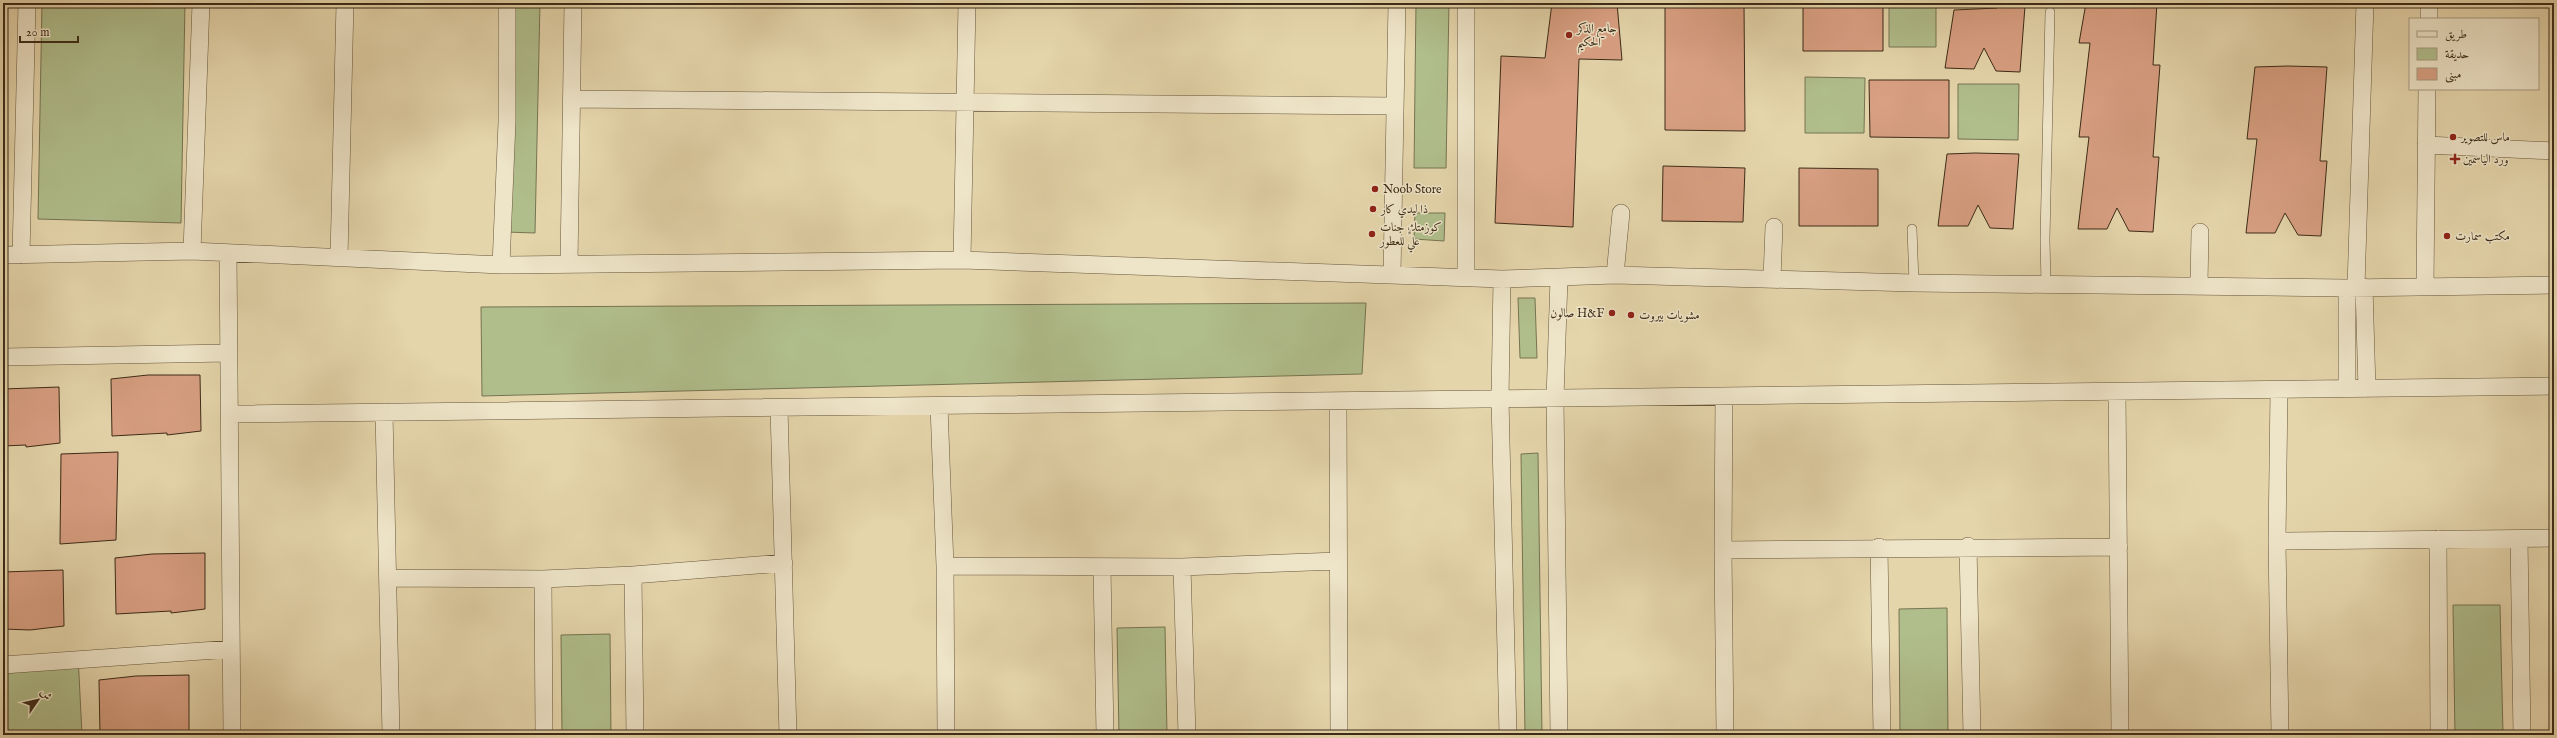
<svg xmlns="http://www.w3.org/2000/svg" width="2557" height="738" font-family="'IM FELL English',Amiri,serif">
	<style>
		.green { fill: #b0be8c; stroke: #767452 }
		.building { fill: #d9a083; stroke: #3c2b17 }
		.lines { fill: none; stroke-linecap: round; stroke-linejoin: round }
		.lane-casing { stroke: #66563c; stroke-width: 10 }
		.street-casing { stroke: #66563c; stroke-width: 18 }
		.lane { stroke: #eee4c8; stroke-width: 9 }
		.street { stroke: #eee4c8; stroke-width: 17 }
		.poi-dot { fill: #8f2418; stroke: #eee4c8; stroke-width: 1.5 }
		.labels { text-anchor: middle; dominant-baseline: central; stroke-width: 3; stroke-linejoin: round; paint-order: stroke }
		.poi-label { font-size: 12px; fill: #3c2b17; stroke: #eee4c8; text-anchor: start }
	</style>
	<rect width="100%" height="100%" fill="#e5d5ab"/>
	<filter id="stains"><feTurbulence type="fractalNoise" baseFrequency=".005" numOctaves="4"/><feColorMatrix values="0 0 0 0 .2 0 0 0 0 .09 0 0 0 0 .02 0 0 0 .5 -.17"/></filter>
	<radialGradient id="worn" r=".72"><stop offset=".6" stop-color="#630" stop-opacity="0"/><stop offset="1" stop-color="#630" stop-opacity=".3"/></radialGradient>
	<!-- green -->
	<path class="green" d="M 42,3 L 185,3 L 181,223 L 38,219 Z
		M 510,3 L 540,3 L 535,233 L 505,232 Z
		M 1416,3 L 1449,3 L 1446,168 L 1414,168 Z
		M 1889,3 L 1936,3 L 1936,47 L 1889,47 Z
		M 1805,77 L 1865,78 L 1864,133 L 1805,133 Z
		M 1958,84 L 2019,84 L 2018,140 L 1958,139 Z
		M 1415,213 L 1445,213 L 1444,241 L 1414,239 Z
		M 1518,298 L 1535,298 L 1537,358 L 1520,358 Z
		M 1366,303 L 1362,374 L 482,396 L 481,307 Z
		M 1538,453 L 1542,735 L 1525,735 L 1521,454 Z
		M 2453,605 L 2500,605 L 2503,735 L 2455,735 Z
		M 1947,608 L 1948,735 L 1900,735 L 1899,609 Z
		M 1165,627 L 1167,735 L 1119,735 L 1117,628 Z
		M 610,634 L 611,735 L 562,735 L 561,635 Z
		M 78,655 L 82,735 L 3,735 L 3,657 Z"/>
	<!-- building -->
	<path class="building" d="M 1552,3 L 1617,3 L 1622,60 L 1579,59 L 1573,227 L 1495,223 L 1501,56 L 1545,58 Z
		M 1665,3 L 1744,3 L 1745,131 L 1665,130 Z
		M 1803,3 L 1883,3 L 1883,51 L 1803,51 Z
		M 2086,3 L 2157,3 L 2153,65 L 2160,65 L 2153,157 L 2159,157 L 2153,232 L 2129,231 L 2117,208 L 2107,229 L 2078,229 L 2089,137 L 2079,137 L 2090,43 L 2079,43 Z
		M 1998,5 L 2025,6 L 2020,72 L 1996,71 L 1984,48 L 1974,69 L 1945,68 L 1954,10 L 1997,8 Z
		M 2288,66 L 2327,67 L 2320,161 L 2327,161 L 2321,236 L 2298,235 L 2285,213 L 2275,233 L 2246,233 L 2257,139 L 2247,139 L 2255,67 Z
		M 1869,80 L 1949,80 L 1949,138 L 1870,137 Z
		M 1975,153 L 2019,154 L 2013,229 L 1990,228 L 1978,205 L 1968,226 L 1938,226 L 1947,154 Z
		M 1663,166 L 1745,168 L 1743,222 L 1662,221 Z
		M 1799,168 L 1878,169 L 1878,226 L 1799,226 Z
		M 148,375 L 200,375 L 201,431 L 167,435 L 167,433 L 112,436 L 111,379 Z
		M 59,387 L 60,443 L 26,447 L 26,445 L 3,446 L 3,389 Z
		M 118,452 L 116,540 L 60,544 L 61,454 Z
		M 205,553 L 205,609 L 171,613 L 171,611 L 116,614 L 115,558 L 152,554 Z
		M 63,570 L 64,626 L 30,630 L 3,629 L 3,572 Z
		M 189,675 L 189,731 L 159,735 L 100,735 L 99,680 L 136,676 Z"/>
	<g class="lines">
		<defs>
			<path id="lane" d="M 1912,229 L 1914,283
				M 2046,284 L 2045,239 L 2050,12"/>
			<path id="street" d="M 1466,3 L 1466,276
				M 2429,19 L 2429,3
				M 572,99 L 1395,106
				M 2426,145 L 2554,151
				M 192,251 L 201,3
				M 228,253 L 232,735
				M 3,255 L 192,251 L 501,265 L 962,260 L 1502,279 L 1615,275 L 1914,283 L 2347,288 L 2554,285
				M 21,255 L 27,3
				M 339,258 L 345,3
				M 962,260 L 967,3
				M 569,264 L 573,3
				M 501,265 L 507,122 L 507,3
				M 1392,274 L 1397,3
				M 1615,275 L 1621,213
				M 1772,278 L 1774,227
				M 1502,279 L 1500,399 L 1508,735
				M 2199,284 L 2200,232
				M 2425,286 L 2427,89
				M 2356,287 L 2365,3
				M 2364,287 L 2367,389
				M 3,357 L 229,353
				M 2347,389 L 2347,288
				M 2279,390 L 2277,541 L 2280,735
				M 2117,392 L 2120,735
				M 1724,396 L 1723,550 L 1725,735
				M 1338,401 L 1339,735
				M 939,406 L 945,566 L 946,735
				M 779,408 L 788,735
				M 384,412 L 391,735
				M 230,414 L 2554,386
				M 2438,539 L 2439,735
				M 2519,539 L 2522,735
				M 2277,541 L 2554,538
				M 1968,546 L 1972,735
				M 1879,547 L 1882,735
				M 1723,550 L 2119,547
				M 945,566 L 1182,567 L 1338,561
				M 1102,567 L 1105,735
				M 1182,567 L 1187,735
				M 633,575 L 635,735
				M 389,578 L 543,579 L 633,575 L 784,563
				M 543,579 L 544,735
				M 3,665 L 231,649
				M 1559,735 L 1555,398 L 1559,278"/>
		</defs>
		<!-- lane casing -->
		<use href="#lane" class="lane-casing"/>
		<!-- street casing -->
		<use href="#street" class="street-casing"/>
		<!-- lane -->
		<use href="#lane" class="lane"/>
		<!-- street -->
		<use href="#street" class="street"/>
	</g>
	<!-- markers -->
	<g class="poi-dot">
		<circle cx="1569" cy="35" r="4"/>
		<circle cx="2453" cy="137" r="4"/>
		<path d="M2453 153h4v4h4v4h-4v4h-4v-4h-4v-4h4z"/>
		<circle cx="1375" cy="189" r="4"/>
		<circle cx="1373" cy="209" r="4"/>
		<circle cx="1372" cy="234" r="4"/>
		<circle cx="2447" cy="236" r="4"/>
		<circle cx="1612" cy="313" r="4"/>
		<circle cx="1631" cy="315" r="4"/>
	</g>
	<g class="labels">
		<!-- poi labels -->
		<g class="poi-label">
			<text x="1577" y="28">جامع الذكر<tspan x="1577" dy="14">الحكيم</tspan></text>
			<text x="2461" y="137">ماس للتصوير</text>
			<text x="2463" y="159">ورد الياسمين</text>
			<text x="1383" y="189">Noob Store</text>
			<text x="1381" y="209">ذا ليدي كار</text>
			<text x="1380" y="227">كوزمتك جنات<tspan x="1380" dy="14">عليٌ للعطور</tspan></text>
			<text x="2455" y="236">مكتب سمارت</text>
			<text x="1604" y="313" text-anchor="end">صالون H&amp;F</text>
			<text x="1639" y="315">مشويات بيروت</text>
		</g>
	</g>
	<!-- margin -->
	<rect width="2557" height="738" fill="none" stroke="#e5d5ab" stroke-width="16"/>
	<rect x="4" y="4" width="2549" height="730" fill="none" stroke="#3c2b17" stroke-width="2"/>
	<rect x="8" y="8" width="2541" height="722" fill="none" stroke="#3c2b17"/>
	<!-- legend -->
	<rect x="2409" y="18" width="130" height="72" fill="#eee4c8" stroke="#a79a81"/>
	<rect x="2417" y="31" width="20" height="6" fill="#eee4c8" stroke="#a79a81"/>
	<text x="2445" y="38" font-size="12" fill="#3c2b17">طريق</text>
	<rect x="2417" y="48" width="20" height="12" fill="#b0be8c" stroke="#a79a81"/>
	<text x="2445" y="58" font-size="12" fill="#3c2b17">حديقة</text>
	<rect x="2417" y="68" width="20" height="12" fill="#d9a083" stroke="#a79a81"/>
	<text x="2445" y="78" font-size="12" fill="#3c2b17">مبنى</text>
	<!-- north arrow -->
	<g transform="translate(38 700) rotate(56)" stroke="#eee4c8" stroke-width="3" paint-order="stroke">
	<path d="M0-3L7 15L0 10L-7 15Z" fill="#3c2b17"/>
	<text y="-6" font-size="11" font-weight="bold" text-anchor="middle" fill="#3c2b17">ش</text>
	</g>
	<!-- scale -->
	<path d="M20 36v6h58v-6" fill="none" stroke="#3c2b17" stroke-width="2"/>
	<text x="26" y="36" font-size="12" fill="#3c2b17" stroke="#eee4c8" stroke-width="3" paint-order="stroke">20 m</text>
	<rect width="100%" height="100%" filter="url(#stains)"/>
	<rect width="100%" height="100%" fill="url(#worn)"/>
</svg>
